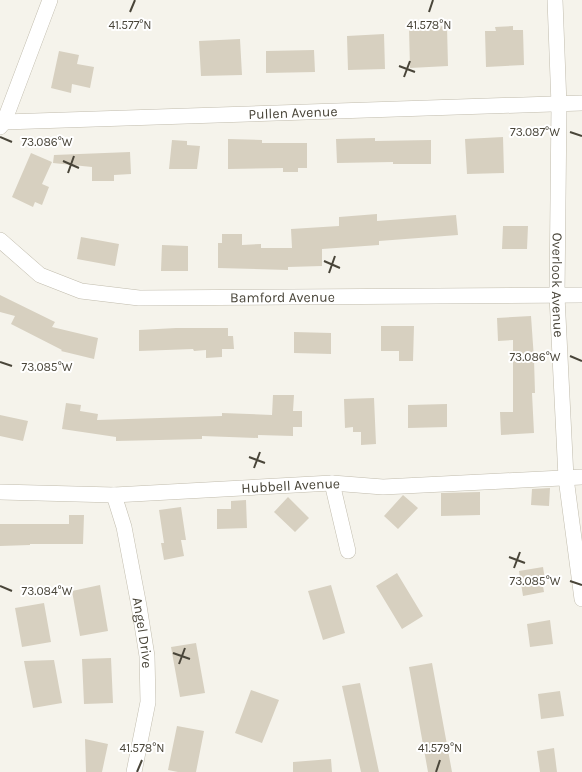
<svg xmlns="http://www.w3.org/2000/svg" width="582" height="772" font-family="Karla,sans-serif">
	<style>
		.building { fill: #d7d0c0 }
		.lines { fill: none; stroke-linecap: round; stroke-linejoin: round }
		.minor-casing { stroke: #c1bcad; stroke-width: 16 }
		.minor { stroke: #fff; stroke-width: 15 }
		.ticks { fill: none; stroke: #494539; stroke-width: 2 }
		.labels { text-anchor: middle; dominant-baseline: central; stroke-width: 4; stroke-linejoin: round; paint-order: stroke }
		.street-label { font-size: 14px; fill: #494539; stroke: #fff }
		.ticks-label { font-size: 12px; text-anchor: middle; fill: #494539; stroke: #fff; stroke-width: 4; stroke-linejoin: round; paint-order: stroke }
	</style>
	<rect width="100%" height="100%" fill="#f5f3eb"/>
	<!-- building -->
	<path class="building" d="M 447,26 L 448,66 L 410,68 L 409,28 Z
		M 513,26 L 513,30 L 523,30 L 524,65 L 486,67 L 485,31 L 496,31 L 495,27 Z
		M 384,34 L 385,69 L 348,70 L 347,36 Z
		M 240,39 L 242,75 L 201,76 L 199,41 Z
		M 314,50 L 315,72 L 266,73 L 266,51 Z
		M 59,51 L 79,55 L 77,64 L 94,67 L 90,88 L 72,84 L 71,93 L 51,88 Z
		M 503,137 L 504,173 L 467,174 L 465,139 Z
		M 375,138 L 375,141 L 431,140 L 431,164 L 393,164 L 393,162 L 337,163 L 336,139 Z
		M 228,139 L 262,140 L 262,143 L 307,143 L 307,168 L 298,168 L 298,172 L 283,172 L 283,168 L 228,169 Z
		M 172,140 L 187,141 L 187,145 L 200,146 L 197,169 L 169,169 Z
		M 130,152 L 131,174 L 114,175 L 114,181 L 92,181 L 92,167 L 53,163 L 54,155 Z
		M 31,153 L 52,162 L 42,184 L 49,187 L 42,205 L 35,202 L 33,207 L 12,197 Z
		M 377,214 L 377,221 L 456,215 L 458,235 L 379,241 L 379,245 L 322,249 L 322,266 L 288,267 L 288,270 L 218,268 L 218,243 L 222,243 L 222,234 L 242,234 L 242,245 L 261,244 L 261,248 L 292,248 L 291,229 L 339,226 L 339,217 Z
		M 503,226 L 528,226 L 527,249 L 502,249 Z
		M 81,237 L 119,244 L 115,266 L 77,259 Z
		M 162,245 L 188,246 L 188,271 L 161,271 Z
		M 0,295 L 55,322 L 52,327 L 98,338 L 94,359 L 61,351 L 62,350 L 11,324 L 15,316 L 0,312 Z
		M 531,316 L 534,359 L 535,393 L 532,393 L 534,433 L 501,435 L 500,412 L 513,412 L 513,340 L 498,341 L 497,318 Z
		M 381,326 L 414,326 L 413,361 L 399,361 L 399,351 L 381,351 Z
		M 176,328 L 228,328 L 228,336 L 233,336 L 234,349 L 222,349 L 222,357 L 206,358 L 206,350 L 194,351 L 193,349 L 139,351 L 139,330 Z
		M 294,332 L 331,333 L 331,354 L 294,353 Z
		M 273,395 L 294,395 L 293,411 L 302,411 L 302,427 L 293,427 L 293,436 L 258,435 L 258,438 L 202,436 L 202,439 L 116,441 L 116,437 L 62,429 L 66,403 L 81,405 L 80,411 L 98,414 L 97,420 L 222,416 L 222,413 L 272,415 Z
		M 374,398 L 376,444 L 361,445 L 361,432 L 353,432 L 353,427 L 345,428 L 344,399 Z
		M 447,404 L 447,427 L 408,428 L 408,405 Z
		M 0,415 L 28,421 L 23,441 L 0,436 Z
		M 550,488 L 549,506 L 531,505 L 532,489 Z
		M 480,492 L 480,515 L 441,516 L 441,493 Z
		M 403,495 L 418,508 L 398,529 L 384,516 Z
		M 288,497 L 309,518 L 295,532 L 274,512 Z
		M 246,500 L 247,528 L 217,529 L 217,509 L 231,509 L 231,501 Z
		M 181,507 L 186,540 L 181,540 L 184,556 L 164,560 L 161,543 L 164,543 L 159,510 Z
		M 69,515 L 84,515 L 83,544 L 30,544 L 30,545 L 0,546 L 0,524 L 69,524 Z
		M 543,567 L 545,580 L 542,580 L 544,592 L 523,596 L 519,571 Z
		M 397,573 L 423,616 L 402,629 L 376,586 Z
		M 100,585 L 108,631 L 80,636 L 72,591 Z
		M 331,585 L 345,633 L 323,640 L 308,591 Z
		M 44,603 L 51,642 L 22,647 L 15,608 Z
		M 550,620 L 553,644 L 530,647 L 527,624 Z
		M 196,643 L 205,693 L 180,697 L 171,647 Z
		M 111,658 L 113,703 L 84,704 L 82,659 Z
		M 54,660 L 62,703 L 33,708 L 24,661 Z
		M 432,663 L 452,772 L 428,772 L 409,667 Z
		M 360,683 L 379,772 L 361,772 L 342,686 Z
		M 251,690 L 279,700 L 262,743 L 235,733 Z
		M 560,691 L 564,716 L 541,719 L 538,694 Z
		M 177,726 L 204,731 L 196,772 L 178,772 L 168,770 Z
		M 85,739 L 108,744 L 102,772 L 86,772 Z
		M 554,748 L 557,772 L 540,772 L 537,751 Z
		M 331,759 L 332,772 L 293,772 L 293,762 Z"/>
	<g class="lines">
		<defs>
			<g id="minor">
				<path id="s1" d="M 555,0 L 559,105 L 557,296 L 566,478 L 582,599"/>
				<path id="s2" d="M 4,122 L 582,103"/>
				<path d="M 0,127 L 4,122 L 50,0"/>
				<path id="s3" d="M 0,240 L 40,275 L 81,291 L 139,298 L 582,295"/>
				<path d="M 332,483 L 348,551"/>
				<path id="s4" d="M 0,492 L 114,495 L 332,483 L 383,487 L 582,477"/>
				<path id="s5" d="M 114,495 L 124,527 L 139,606 L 147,656 L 148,702 L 134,772"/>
			</g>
		</defs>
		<!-- minor casing -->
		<use href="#minor" class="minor-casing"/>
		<!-- minor -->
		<use href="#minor" class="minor"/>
	</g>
	<!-- ticks -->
	<path class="ticks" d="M 130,12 L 135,0M 429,12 L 433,0M 399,66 L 415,72M 404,77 L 410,61M 570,132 L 582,136M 0,137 L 12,142M 63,161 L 79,168M 68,173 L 74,156M 324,261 L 340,268M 329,273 L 335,256M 570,356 L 582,361M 0,362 L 12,366M 249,457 L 265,463M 254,468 L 260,452M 509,557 L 525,563M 514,568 L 520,552M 570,581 L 582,585M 0,586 L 12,591M 173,653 L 190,659M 179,664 L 185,648M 137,772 L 142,760M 436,772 L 440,760"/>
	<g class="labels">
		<!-- street labels -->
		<g class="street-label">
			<text stroke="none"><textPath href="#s2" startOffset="289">Pullen Avenue</textPath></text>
			<text stroke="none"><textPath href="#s1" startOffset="285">Overlook Avenue</textPath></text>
			<text stroke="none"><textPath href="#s3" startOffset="299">Bamford Avenue</textPath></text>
			<text stroke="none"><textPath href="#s4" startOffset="291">Hubbell Avenue</textPath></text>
			<text stroke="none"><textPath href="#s5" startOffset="141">Angel Drive</textPath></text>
		</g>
	</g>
	<g class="ticks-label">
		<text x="130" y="29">41.577°N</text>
		<text x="429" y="29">41.578°N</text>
		<text x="535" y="136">73.087°W</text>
		<text x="47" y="146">73.086°W</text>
		<text x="535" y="361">73.086°W</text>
		<text x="47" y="371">73.085°W</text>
		<text x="535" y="585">73.085°W</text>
		<text x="47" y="595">73.084°W</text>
		<text x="142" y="752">41.578°N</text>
		<text x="440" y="752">41.579°N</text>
	</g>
</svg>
